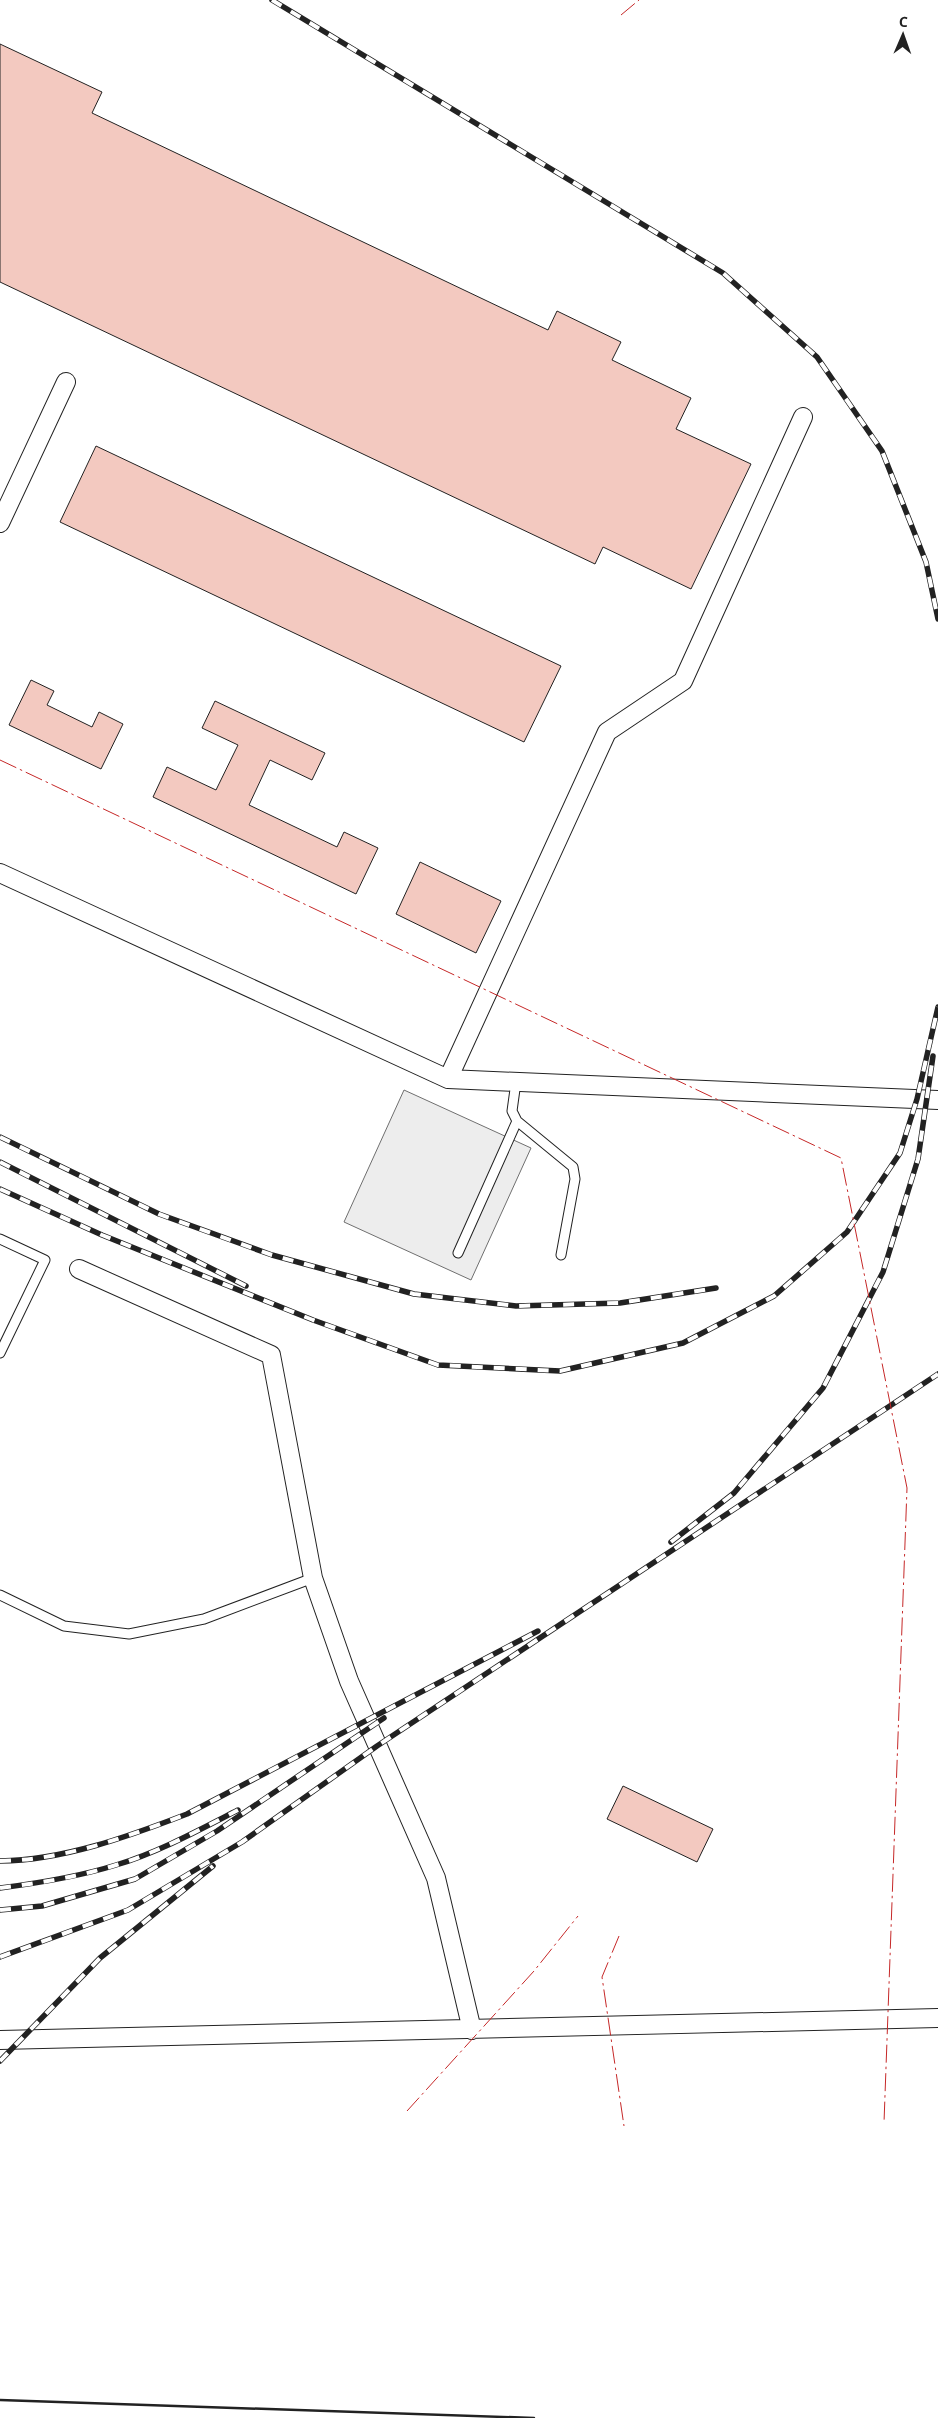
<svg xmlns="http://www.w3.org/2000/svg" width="938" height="2418" font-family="'Open Sans',sans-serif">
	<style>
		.parking { fill: #ededed; stroke: #6f6f6f }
		.building { fill: #f3c9c0; stroke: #222 }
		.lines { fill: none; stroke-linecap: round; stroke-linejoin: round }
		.lane-casing { stroke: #222; stroke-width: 11 }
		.street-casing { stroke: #222; stroke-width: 20 }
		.lane { stroke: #fff; stroke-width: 9 }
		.street { stroke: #fff; stroke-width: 18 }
		.rail-casing { stroke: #222; stroke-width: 5.5 }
		.rail { stroke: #fff; stroke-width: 4; stroke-dasharray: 11; stroke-linecap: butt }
		.wall { stroke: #222; stroke-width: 2.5 }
		.power { stroke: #c62828; stroke-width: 1; stroke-dasharray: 18 4 2.5 4; stroke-linecap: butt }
	</style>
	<rect width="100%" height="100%" fill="#fff"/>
	<!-- parking -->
	<path class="parking" d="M 404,1090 L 531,1148 L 471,1280 L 344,1222 Z"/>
	<!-- building -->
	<path class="building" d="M 0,44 L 102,92 L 92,113 L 548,330 L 557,311 L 621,342 L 612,360 L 691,398 L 676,429 L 751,464 L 691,589 L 603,547 L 595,564 L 0,282 Z
		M 96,446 L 561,666 L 524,742 L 60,522 Z
		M 31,680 L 54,691 L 47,705 L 92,727 L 99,712 L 123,724 L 101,769 L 9,725 Z
		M 215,701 L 325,753 L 312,780 L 270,760 L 249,805 L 337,847 L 344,832 L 378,848 L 356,894 L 153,797 L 167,767 L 216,790 L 238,745 L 202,728 Z
		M 420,862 L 501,901 L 476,953 L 396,914 Z
		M 623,1786 L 713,1829 L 697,1862 L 607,1819 Z"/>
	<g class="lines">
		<defs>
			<path id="lane" d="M 516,1082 L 512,1111 L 517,1121 L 573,1167 L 575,1179 L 561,1255
				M 0,1239 L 45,1260 L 0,1353
				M 458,1253 L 517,1121
				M 0,1595 L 64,1626 L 129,1634 L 204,1619 L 313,1578"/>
			<path id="street" d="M 0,523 L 66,382
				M 0,873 L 448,1079 L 938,1100
				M 448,1079 L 607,732 L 683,681 L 803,417
				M 79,1269 L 271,1355 L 313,1578 L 349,1681 L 436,1878 L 472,2030
				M 0,2040 L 938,2018"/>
		</defs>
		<!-- lane casing -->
		<use href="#lane" class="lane-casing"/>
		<!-- street casing -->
		<use href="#street" class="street-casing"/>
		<!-- lane -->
		<use href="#lane" class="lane"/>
		<!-- street -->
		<use href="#street" class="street"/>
		<defs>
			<path id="rail" d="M 272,0 L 723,273 L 817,357 L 882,451 L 926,562 L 938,619
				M 0,1137 L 159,1214 L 272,1255 L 414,1294 L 516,1306 L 620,1303 L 716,1288
				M 0,1162 L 246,1286
				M 0,1189 L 102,1235 L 313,1320 L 438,1365 L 560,1371 L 683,1343 L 774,1296 L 847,1232 L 900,1153 L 917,1099 L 938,1007
				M 671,1542 L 734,1493 L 823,1388 L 883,1272 L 918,1159 L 933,1056
				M 0,1861 C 64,1860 127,1837 187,1814 L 538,1631
				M 0,1888 C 39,1883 78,1877 116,1865 C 159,1852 199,1830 238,1810
				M 0,1910 L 42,1906 L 135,1879 L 217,1831 L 384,1718
				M 0,1957 L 128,1910 L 242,1842 L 377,1746 L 938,1374
				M 0,2061 L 100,1958 L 213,1866"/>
		</defs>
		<!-- rail casing -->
		<use href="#rail" class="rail-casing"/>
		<!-- rail -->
		<use href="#rail" class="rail"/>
		<!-- wall -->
		<path class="wall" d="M 0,2400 L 534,2418"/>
		<!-- power -->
		<path class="power" d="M 621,15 L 639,0
			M 0,760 L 841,1158 L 907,1488 L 884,2123
			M 619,1936 L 602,1977 L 624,2126
			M 407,2111 L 534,1971 L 578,1916"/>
	</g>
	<!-- north arrow -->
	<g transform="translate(903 35) rotate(2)" stroke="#ffffff" stroke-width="4" paint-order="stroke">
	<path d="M0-4L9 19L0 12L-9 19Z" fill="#222222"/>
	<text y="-8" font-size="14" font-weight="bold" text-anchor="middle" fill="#222222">С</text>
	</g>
</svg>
